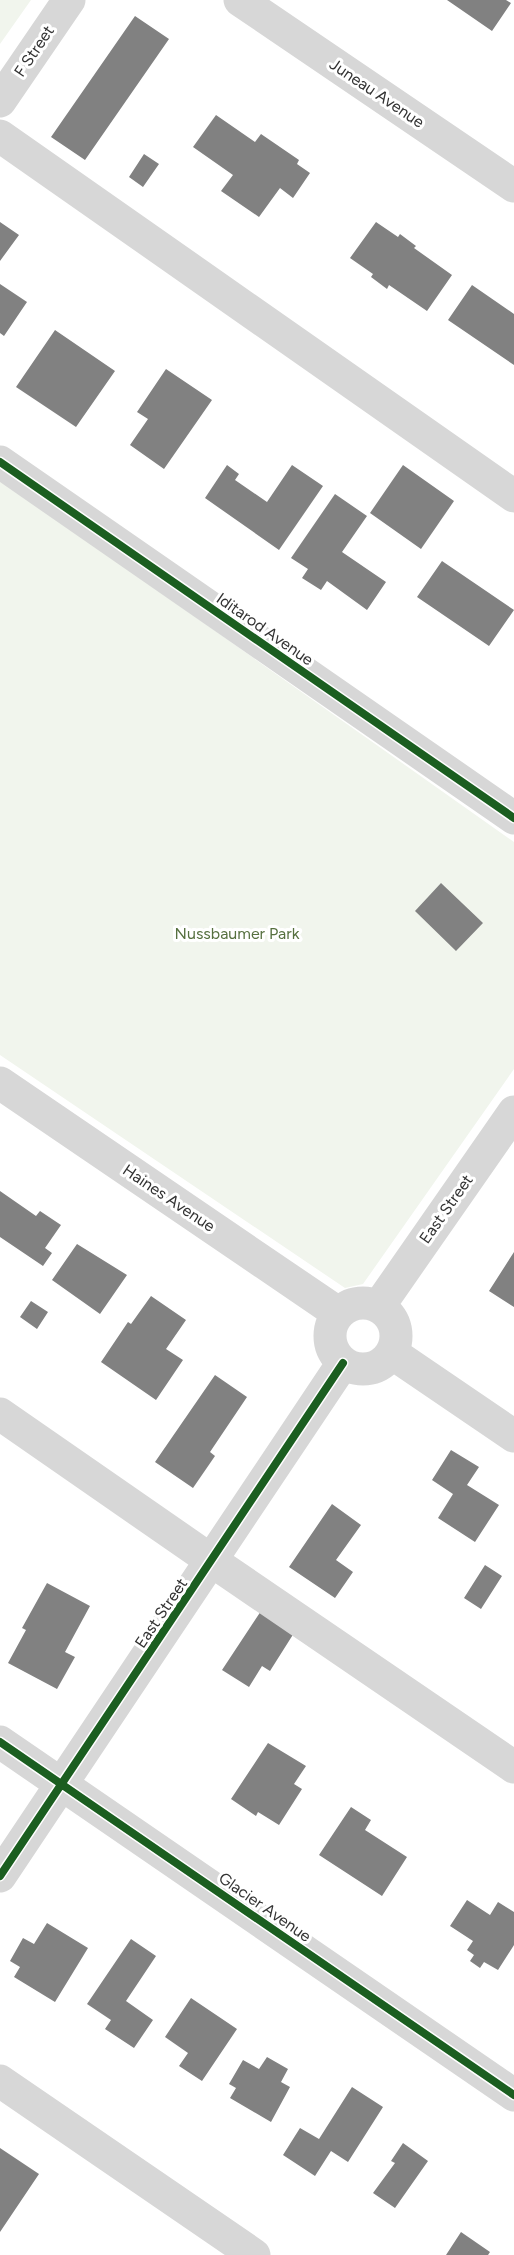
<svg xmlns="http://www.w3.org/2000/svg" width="514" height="2255" font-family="Figtree,sans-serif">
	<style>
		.green { fill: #f1f5ed }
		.building { fill: #818181 }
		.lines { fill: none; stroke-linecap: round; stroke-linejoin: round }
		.minor { stroke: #d7d7d7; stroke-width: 33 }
		.cycleway-casing { stroke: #fff; stroke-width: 11 }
		.cycleway { stroke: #1b5e20; stroke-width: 8 }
		.labels { text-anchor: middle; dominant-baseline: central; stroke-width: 6; stroke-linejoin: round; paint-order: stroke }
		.street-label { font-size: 16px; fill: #333; stroke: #fff }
		.park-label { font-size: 16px; fill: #56703f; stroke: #fff }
	</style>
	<rect width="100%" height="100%" fill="#fff"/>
	<!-- green -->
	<path class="green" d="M 0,0 L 31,0 L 0,44 Z
		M 0,479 L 514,842 L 514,1069 L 363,1284 L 345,1288 L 0,1055 Z"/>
	<!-- building -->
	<path class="building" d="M 447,0 L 506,0 L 511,3 L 492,31 Z
		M 135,16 L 169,39 L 85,160 L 51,137 Z
		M 216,115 L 255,142 L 261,134 L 299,160 L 297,164 L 310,173 L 293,198 L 280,188 L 259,217 L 221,191 L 233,175 L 193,147 Z
		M 144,154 L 159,164 L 143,187 L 129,177 Z
		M 0,222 L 19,235 L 0,261 Z
		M 376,222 L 398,237 L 400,234 L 416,246 L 414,248 L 452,275 L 427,311 L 389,285 L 387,289 L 371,277 L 373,274 L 350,258 Z
		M 0,284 L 27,302 L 4,336 L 0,333 Z
		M 472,285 L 514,314 L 514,365 L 448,320 Z
		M 55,330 L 115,371 L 76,427 L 16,387 Z
		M 166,369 L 212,400 L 164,469 L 130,445 L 148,419 L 137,412 Z
		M 227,465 L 239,474 L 235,480 L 267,502 L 292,465 L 323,486 L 279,550 L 205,498 Z
		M 403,465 L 454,501 L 421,549 L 370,513 Z
		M 335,494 L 367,516 L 342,552 L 386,582 L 367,610 L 327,581 L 321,590 L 302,578 L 308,569 L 291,558 Z
		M 442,561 L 514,610 L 489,646 L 417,597 Z
		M 441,883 L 483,923 L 456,951 L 415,911 Z
		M 0,1191 L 36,1216 L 40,1211 L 61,1225 L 45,1248 L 52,1253 L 43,1266 L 0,1237 Z
		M 77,1244 L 127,1275 L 100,1314 L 52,1280 Z
		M 514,1252 L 514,1307 L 489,1291 Z
		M 151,1296 L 186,1320 L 166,1349 L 183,1360 L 156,1400 L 101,1362 L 128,1322 L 131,1324 Z
		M 31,1301 L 48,1312 L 37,1329 L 20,1317 Z
		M 215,1375 L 247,1397 L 210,1452 L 215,1456 L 193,1488 L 155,1462 Z
		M 451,1450 L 479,1467 L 467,1485 L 499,1505 L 475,1542 L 438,1518 L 453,1494 L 432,1480 Z
		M 332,1504 L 361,1525 L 336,1560 L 353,1572 L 335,1598 L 289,1567 Z
		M 485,1565 L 502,1576 L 481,1609 L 464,1598 Z
		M 47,1583 L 90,1606 L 65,1652 L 75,1657 L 57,1689 L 8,1663 L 26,1630 L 22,1628 Z
		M 261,1611 L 294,1633 L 270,1671 L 262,1666 L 249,1687 L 222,1670 Z
		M 268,1743 L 306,1766 L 294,1784 L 302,1789 L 279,1825 L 258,1812 L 256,1816 L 231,1799 Z
		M 351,1807 L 371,1820 L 365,1830 L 407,1857 L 382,1896 L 319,1855 Z
		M 467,1900 L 490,1915 L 498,1902 L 514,1912 L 514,1945 L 498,1970 L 484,1962 L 480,1968 L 470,1961 L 474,1955 L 467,1950 L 473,1941 L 450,1926 Z
		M 47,1923 L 88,1948 L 55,2002 L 14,1977 L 20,1967 L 10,1961 L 23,1938 L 34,1944 Z
		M 131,1939 L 156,1956 L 126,2001 L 153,2020 L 134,2048 L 105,2029 L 111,2020 L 87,2004 Z
		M 191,1998 L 237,2029 L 202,2081 L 179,2066 L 188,2053 L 165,2037 Z
		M 267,2057 L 288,2069 L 281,2082 L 290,2087 L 271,2122 L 230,2098 L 236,2088 L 229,2084 L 243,2060 L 259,2069 Z
		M 352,2087 L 383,2107 L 348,2162 L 331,2151 L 315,2176 L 283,2155 L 300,2128 L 319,2139 Z
		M 403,2143 L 428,2161 L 395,2208 L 373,2193 L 395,2163 L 391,2161 Z
		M 0,2148 L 39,2174 L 0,2232 Z
		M 461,2232 L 490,2252 L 488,2255 L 446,2255 Z"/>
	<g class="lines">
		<!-- minor -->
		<path class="minor" d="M 240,0 L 514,186
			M 0,101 L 69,0
			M 0,136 L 514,496
			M 0,462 L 514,818
			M 0,1083 L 338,1313
			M330 1336a33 33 0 1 1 66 0a33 33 0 1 1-66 0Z
			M 379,1306 L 514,1112
			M 392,1353 L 514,1436
			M 0,1414 L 212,1561 L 514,1767
			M 0,1742 L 514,2095
			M 0,1876 L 343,1363
			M 0,2081 L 254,2255"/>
		<defs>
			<path id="cycleway" d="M 0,462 L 514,818
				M 0,1742 L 514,2095
				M 0,1876 L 343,1363"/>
		</defs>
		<!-- cycleway casing -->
		<use href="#cycleway" class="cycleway-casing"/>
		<!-- cycleway -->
		<use href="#cycleway" class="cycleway"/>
	</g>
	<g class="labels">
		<!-- street labels -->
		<g class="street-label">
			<text transform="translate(34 51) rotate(-56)">F Street</text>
			<text transform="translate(377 93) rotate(34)">Juneau Avenue</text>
			<text transform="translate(265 629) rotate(35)">Iditarod Avenue</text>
			<text transform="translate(169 1198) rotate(34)">Haines Avenue</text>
			<text transform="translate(446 1209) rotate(-55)">East Street</text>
			<text transform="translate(161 1613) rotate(-56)">East Street</text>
			<text transform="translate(265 1907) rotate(35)">Glacier Avenue</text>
		</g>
		<!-- park labels -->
		<g class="park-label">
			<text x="237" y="933">Nussbaumer Park</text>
		</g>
	</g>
</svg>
